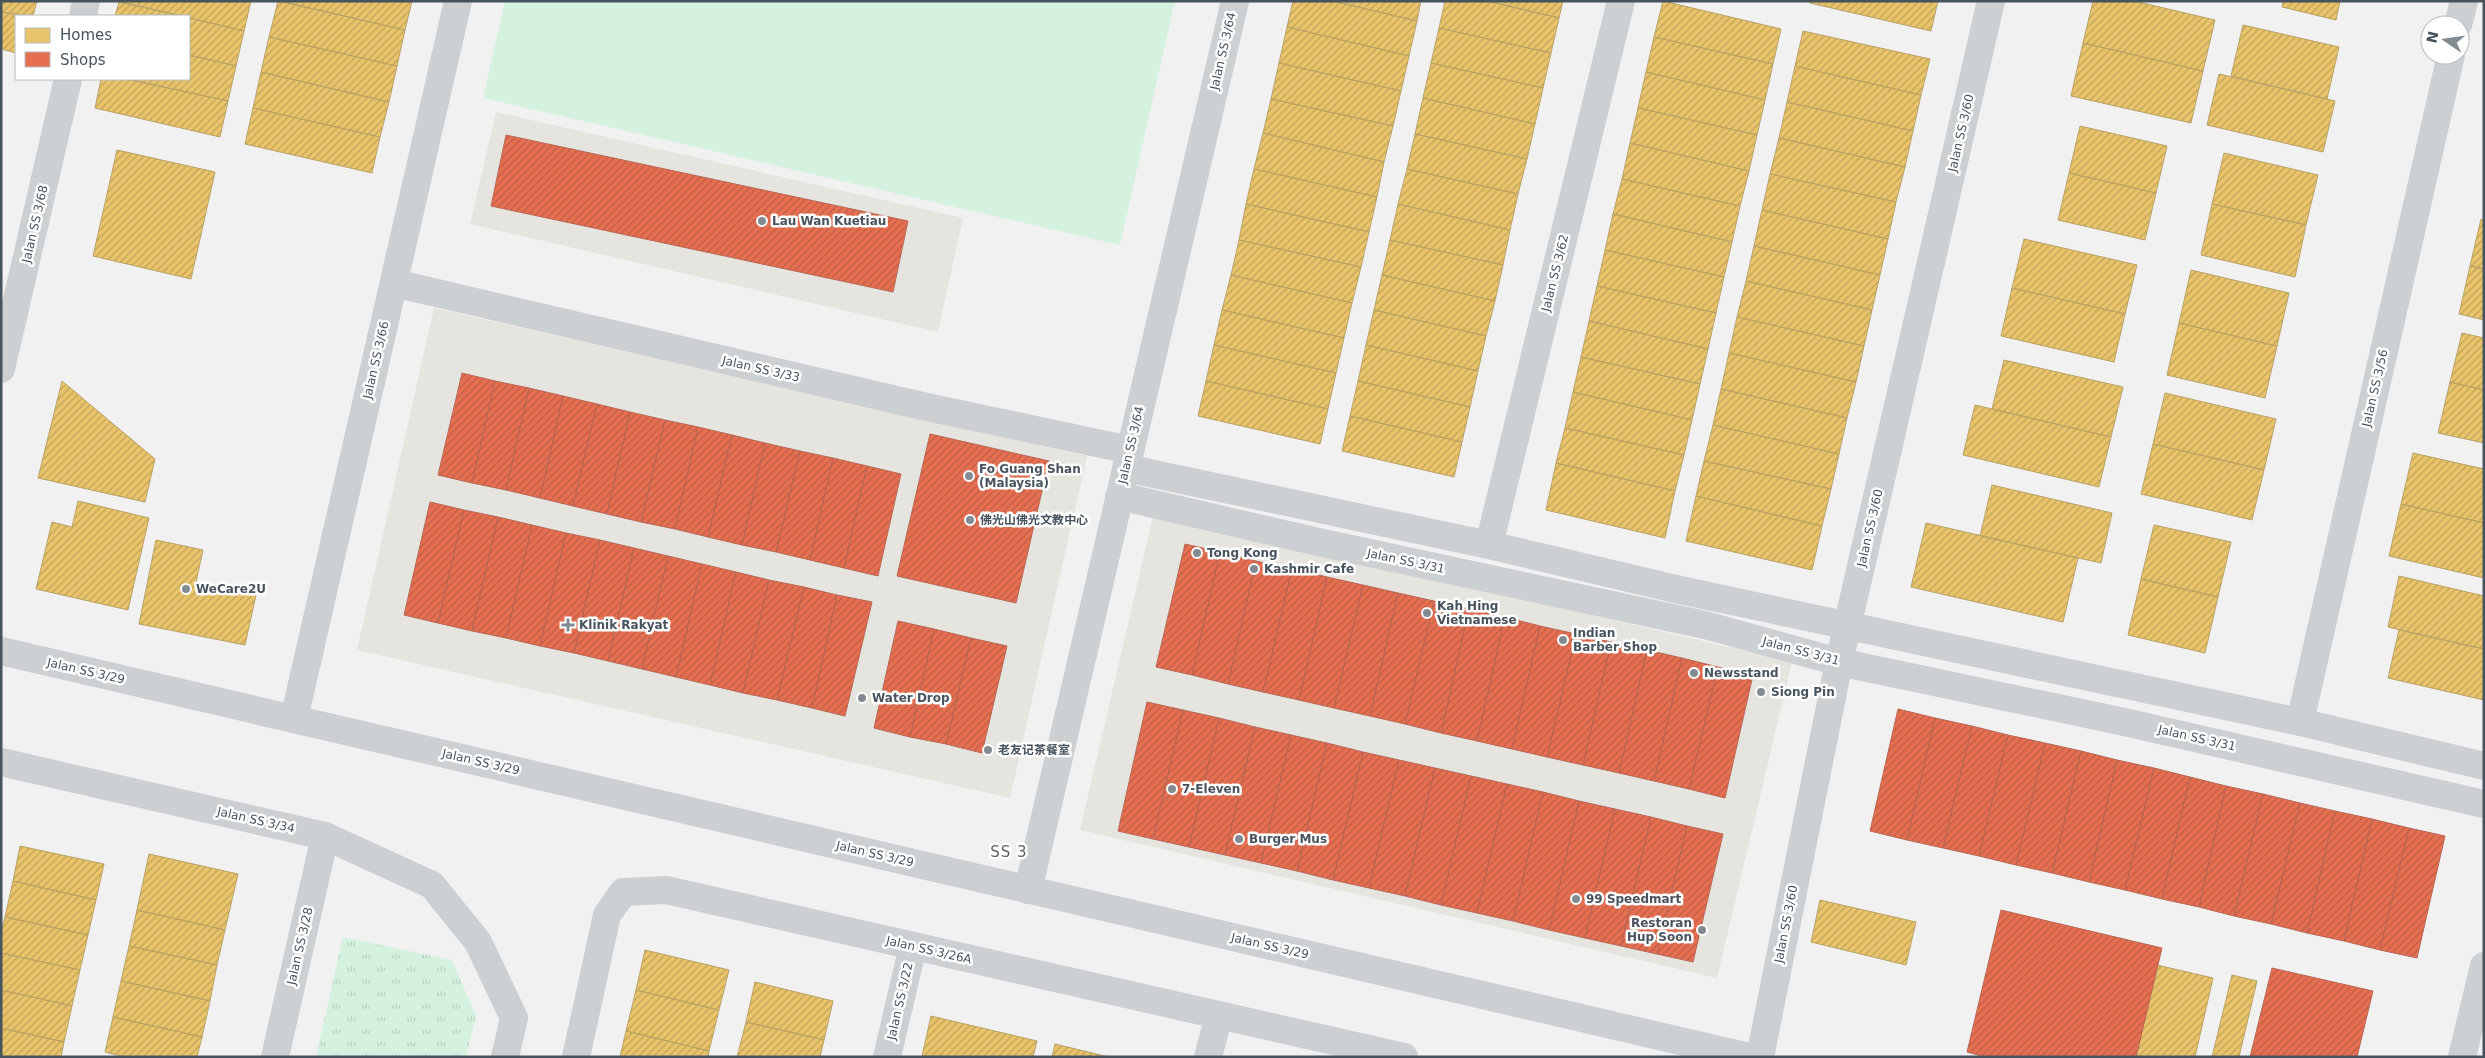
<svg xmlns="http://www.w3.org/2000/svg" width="2485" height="1058" font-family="'DejaVu Sans','Noto Sans SC',sans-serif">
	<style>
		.commercial { fill: #e6e4df }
		.grass { fill: url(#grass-tufts) }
		.pitch { fill: #d4f2df }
		.homes { fill: url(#homes-hatch); stroke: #b8a267 }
		.shops { fill: url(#shops-hatch); stroke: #b76755 }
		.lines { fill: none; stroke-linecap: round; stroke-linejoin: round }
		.minor { stroke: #cdd0d2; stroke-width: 28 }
		.tertiary { stroke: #cdd0d2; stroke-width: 28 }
		.poi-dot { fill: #838b92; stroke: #fff; stroke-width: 2 }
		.labels { text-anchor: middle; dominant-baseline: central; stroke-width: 5; stroke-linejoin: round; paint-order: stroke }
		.street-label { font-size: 12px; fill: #47545f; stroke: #fff }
		.poi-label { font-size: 12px; font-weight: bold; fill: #47545f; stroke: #fff; text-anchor: start }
		.quarter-label { font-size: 15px; letter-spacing: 1px; fill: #5c6166; stroke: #fff }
	</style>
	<defs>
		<pattern id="grass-tufts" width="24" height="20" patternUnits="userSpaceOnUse" patternTransform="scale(1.25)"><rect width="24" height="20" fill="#d4f2df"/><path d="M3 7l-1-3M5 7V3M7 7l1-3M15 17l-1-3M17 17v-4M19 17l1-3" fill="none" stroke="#b7d1c2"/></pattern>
		<pattern id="homes-hatch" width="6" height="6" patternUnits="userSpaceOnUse" patternTransform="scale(1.25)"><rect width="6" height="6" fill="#e9c46a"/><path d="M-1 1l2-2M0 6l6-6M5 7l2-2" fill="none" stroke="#bfa25a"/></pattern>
		<pattern id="shops-hatch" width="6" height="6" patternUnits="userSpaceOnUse" patternTransform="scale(1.25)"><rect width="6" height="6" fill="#e76f51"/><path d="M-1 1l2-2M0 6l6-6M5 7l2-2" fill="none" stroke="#bd5e46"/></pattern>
	</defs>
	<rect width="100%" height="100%" fill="#f2f1f1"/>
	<!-- commercial -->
	<path class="commercial" d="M 496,112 L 963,218 L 938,332 L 470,224 Z
		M 434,308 L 1087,456 L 1010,798 L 357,650 Z
		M 1154,512 L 1792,662 L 1717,978 L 1080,830 Z"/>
	<!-- grass -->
	<path class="grass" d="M 343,937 L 452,960 L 476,1016 L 466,1057 L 316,1057 Z"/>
	<!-- pitch -->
	<path class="pitch" d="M 505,1 L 1175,1 L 1120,245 L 483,98 Z"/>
	<!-- homes -->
	<path class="homes" d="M 1,1 L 37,1 L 33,16 L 1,12 Z
		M 119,1 L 251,1 L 244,31 Z
		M 278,1 L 405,30 L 397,66 L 269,37 Z
		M 280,1 L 412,1 L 405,30 Z
		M 1293,1 L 1333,1 L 1417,21 L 1409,56 L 1287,27 Z
		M 1333,1 L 1421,1 L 1417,21 Z
		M 1445,1 L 1487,1 L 1559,18 L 1551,53 L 1439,28 Z
		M 1487,1 L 1563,1 L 1559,18 Z
		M 1663,1 L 1781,29 L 1773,64 L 1654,37 Z
		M 1810,1 L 1938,1 L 1931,31 L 1810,3 Z
		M 2093,1 L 2134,1 L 2215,20 L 2203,71 L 2083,43 Z
		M 2283,1 L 2340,1 L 2336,20 L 2282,7 Z
		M 119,2 L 180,16 L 115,16 Z
		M 1,12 L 20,16 L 16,16 L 16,53 L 1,49 Z
		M 189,18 L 244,31 L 236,66 L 189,55 Z
		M 2243,25 L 2339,47 L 2327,99 L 2231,76 Z
		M 1287,27 L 1409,56 L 1401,91 L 1279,63 Z
		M 1439,28 L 1551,53 L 1543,88 L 1431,63 Z
		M 1803,31 L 1930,59 L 1921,95 L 1795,66 Z
		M 269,37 L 397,66 L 389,102 L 261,72 Z
		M 1654,37 L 1773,64 L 1765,100 L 1646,72 Z
		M 2083,43 L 2203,71 L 2191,123 L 2071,96 Z
		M 189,55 L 236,66 L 228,101 L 127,79 L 189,79 Z
		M 1279,63 L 1401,91 L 1393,126 L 1271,99 Z
		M 1431,63 L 1543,88 L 1535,124 L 1423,98 Z
		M 1795,66 L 1921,95 L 1913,131 L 1787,102 Z
		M 261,72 L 389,102 L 380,137 L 253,108 Z
		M 1646,72 L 1765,100 L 1757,135 L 1638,108 Z
		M 2219,74 L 2335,101 L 2323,152 L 2207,125 Z
		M 101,79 L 127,79 L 228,101 L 220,137 L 95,108 Z
		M 1423,98 L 1535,124 L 1527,159 L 1415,134 Z
		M 1271,99 L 1393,126 L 1384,162 L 1263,133 Z
		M 1787,102 L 1913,131 L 1905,167 L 1779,138 Z
		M 253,108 L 380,137 L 372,173 L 245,144 Z
		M 1638,108 L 1757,135 L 1749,171 L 1630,143 Z
		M 2080,126 L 2167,146 L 2156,193 L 2069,173 Z
		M 1263,133 L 1384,162 L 1377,197 L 1254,169 Z
		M 1415,134 L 1527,159 L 1518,194 L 1407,169 Z
		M 1779,138 L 1905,167 L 1896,202 L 1770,174 Z
		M 1630,143 L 1749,171 L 1740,206 L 1622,179 Z
		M 117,150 L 215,172 L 191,279 L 93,256 Z
		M 2224,153 L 2318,175 L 2306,225 L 2212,204 Z
		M 1254,169 L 1377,197 L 1369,232 L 1246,204 Z
		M 1407,169 L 1518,194 L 1510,230 L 1398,204 Z
		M 2069,173 L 2156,193 L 2145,240 L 2058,220 Z
		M 1770,174 L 1896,202 L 1888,239 L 1762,210 Z
		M 1622,179 L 1740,206 L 1732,242 L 1613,214 Z
		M 1246,204 L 1369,232 L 1361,267 L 1239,240 Z
		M 1398,204 L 1510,230 L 1503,265 L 1390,240 Z
		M 2212,204 L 2306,225 L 2295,277 L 2201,255 Z
		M 1762,210 L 1888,239 L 1880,275 L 1754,246 Z
		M 1613,214 L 1732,242 L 1724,277 L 1605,250 Z
		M 2481,219 L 2484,220 L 2484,269 L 2470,266 Z
		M 2024,239 L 2137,265 L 2125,314 L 2012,288 Z
		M 1239,240 L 1361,267 L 1352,303 L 1231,275 Z
		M 1390,240 L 1503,265 L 1495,301 L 1382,275 Z
		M 1754,246 L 1880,275 L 1872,310 L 1746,281 Z
		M 1605,250 L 1724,277 L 1716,313 L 1597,286 Z
		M 2470,266 L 2484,269 L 2484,320 L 2459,314 Z
		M 2191,270 L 2289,293 L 2277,346 L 2179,323 Z
		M 1231,275 L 1352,303 L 1344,338 L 1222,310 Z
		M 1382,275 L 1495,301 L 1486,336 L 1374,310 Z
		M 1746,281 L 1872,310 L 1864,346 L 1737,317 Z
		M 1597,286 L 1716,313 L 1708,349 L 1589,321 Z
		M 2012,288 L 2125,314 L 2114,362 L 2001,336 Z
		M 1222,310 L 1344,338 L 1336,373 L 1214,345 Z
		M 1374,310 L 1486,336 L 1478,371 L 1366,345 Z
		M 1737,317 L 1864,346 L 1856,382 L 1729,353 Z
		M 1589,321 L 1708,349 L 1700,384 L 1581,357 Z
		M 2179,323 L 2277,346 L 2265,398 L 2167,375 Z
		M 2462,333 L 2484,338 L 2484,390 L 2450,382 Z
		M 1214,345 L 1336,373 L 1328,409 L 1206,381 Z
		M 1366,345 L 1478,371 L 1470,407 L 1358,381 Z
		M 1729,353 L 1856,382 L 1847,418 L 1721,389 Z
		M 1581,357 L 1700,384 L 1692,420 L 1573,392 Z
		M 2004,360 L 2123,387 L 2111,437 L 1992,409 Z
		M 62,381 L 155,459 L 145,502 L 38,478 Z
		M 1206,381 L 1328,409 L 1320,444 L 1198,416 Z
		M 1358,381 L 1470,407 L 1462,442 L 1350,416 Z
		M 2450,382 L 2484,390 L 2484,443 L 2438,433 Z
		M 1721,389 L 1847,418 L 1839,454 L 1713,425 Z
		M 1573,392 L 1692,420 L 1684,455 L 1565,428 Z
		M 2165,393 L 2276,419 L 2264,470 L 2153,444 Z
		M 1975,405 L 2111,437 L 2099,487 L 1963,455 Z
		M 1350,416 L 1462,442 L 1454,477 L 1342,451 Z
		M 1713,425 L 1839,454 L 1831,489 L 1704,461 Z
		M 1565,428 L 1684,455 L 1675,491 L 1556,463 Z
		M 2153,444 L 2264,470 L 2252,520 L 2141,494 Z
		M 2413,453 L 2484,469 L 2484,523 L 2401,504 Z
		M 1704,461 L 1831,489 L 1822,526 L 1696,496 Z
		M 1556,463 L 1675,491 L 1665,538 L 1546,510 Z
		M 1992,485 L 2112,513 L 2101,563 L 1980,536 Z
		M 1696,496 L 1822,526 L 1812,570 L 1686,541 Z
		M 78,501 L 149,518 L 128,610 L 36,589 L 52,522 L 72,527 Z
		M 2401,504 L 2484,523 L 2484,578 L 2389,556 Z
		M 1926,523 L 2078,558 L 2063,622 L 1911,587 Z
		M 2154,525 L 2231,542 L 2218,597 L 2141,579 Z
		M 156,540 L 203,550 L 196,582 L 256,595 L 245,645 L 139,624 Z
		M 2399,576 L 2484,596 L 2484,649 L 2388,627 Z
		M 2141,579 L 2218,597 L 2205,653 L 2128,635 Z
		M 2399,630 L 2484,649 L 2484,700 L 2388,678 Z
		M 20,846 L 104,864 L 96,900 L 13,881 Z
		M 149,854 L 238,874 L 225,930 L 137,910 Z
		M 13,881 L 96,900 L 88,935 L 5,917 Z
		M 1820,900 L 1916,922 L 1906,965 L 1811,942 Z
		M 137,910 L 225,930 L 217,965 L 129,946 Z
		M 5,917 L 88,935 L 80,970 L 1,953 L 1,933 Z
		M 129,946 L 217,965 L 210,1001 L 121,981 Z
		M 645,950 L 729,970 L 719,1010 L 636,990 Z
		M 1,953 L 80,970 L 72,1006 L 1,990 Z
		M 2157,965 L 2213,978 L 2195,1057 L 2136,1057 Z
		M 2232,975 L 2257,981 L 2239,1057 L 2212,1057 Z
		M 121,981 L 210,1001 L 202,1037 L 113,1017 Z
		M 755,982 L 833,1001 L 824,1040 L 746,1022 Z
		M 1,990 L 72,1006 L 64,1042 L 1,1028 Z
		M 636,990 L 719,1010 L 709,1051 L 626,1031 Z
		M 931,1016 L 1037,1041 L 1033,1057 L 922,1056 Z
		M 113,1017 L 202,1037 L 197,1057 L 125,1057 L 105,1052 Z
		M 746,1022 L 824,1040 L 820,1057 L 737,1057 Z
		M 1,1028 L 64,1042 L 61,1057 L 1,1057 Z
		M 626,1031 L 709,1051 L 708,1057 L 620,1057 Z
		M 1055,1044 L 1109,1057 L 1052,1057 Z"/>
	<!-- shops -->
	<path class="shops" d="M 506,135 L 908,221 L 893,292 L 491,206 Z
		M 462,373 L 495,381 L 472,483 L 438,475 Z
		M 495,381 L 529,388 L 506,490 L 472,483 Z
		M 529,388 L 563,396 L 540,498 L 506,490 Z
		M 563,396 L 597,404 L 573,506 L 540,498 Z
		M 597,404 L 630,412 L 607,514 L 573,506 Z
		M 630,412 L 665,420 L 641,522 L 607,514 Z
		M 665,420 L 698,427 L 675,529 L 641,522 Z
		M 698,427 L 732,435 L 708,537 L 675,529 Z
		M 930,434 L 1049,461 L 1016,603 L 897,576 Z
		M 732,435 L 765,443 L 742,545 L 708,537 Z
		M 765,443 L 800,451 L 776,552 L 742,545 Z
		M 800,451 L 833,458 L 810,560 L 776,552 Z
		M 833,458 L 867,466 L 844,568 L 810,560 Z
		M 867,466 L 901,474 L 878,576 L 844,568 Z
		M 430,502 L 464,510 L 438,623 L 404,615 Z
		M 464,510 L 498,517 L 472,631 L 438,623 Z
		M 498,517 L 532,525 L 506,638 L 472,631 Z
		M 532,525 L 566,533 L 540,646 L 506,638 Z
		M 566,533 L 600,540 L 574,653 L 540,646 Z
		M 600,540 L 634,548 L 608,661 L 574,653 Z
		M 1185,544 L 1220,552 L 1192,675 L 1156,667 Z
		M 634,548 L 668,556 L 642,669 L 608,661 Z
		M 1220,552 L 1256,561 L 1228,684 L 1192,675 Z
		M 668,556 L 702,564 L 676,677 L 642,669 Z
		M 1256,561 L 1292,569 L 1263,692 L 1228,684 Z
		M 702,564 L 736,572 L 710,685 L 676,677 Z
		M 1292,569 L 1327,577 L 1299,700 L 1263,692 Z
		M 736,572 L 769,580 L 743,693 L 710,685 Z
		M 1327,577 L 1363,585 L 1334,708 L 1299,700 Z
		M 769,580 L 804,587 L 777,700 L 743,693 Z
		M 1363,585 L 1398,593 L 1370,716 L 1334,708 Z
		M 804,587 L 837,595 L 812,708 L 777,700 Z
		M 1398,593 L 1434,601 L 1405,724 L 1370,716 Z
		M 837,595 L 872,602 L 845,716 L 812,708 Z
		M 1434,601 L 1469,609 L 1441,733 L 1405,724 Z
		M 1469,609 L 1505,617 L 1477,741 L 1441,733 Z
		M 1505,617 L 1540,626 L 1512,749 L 1477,741 Z
		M 898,621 L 934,629 L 910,737 L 874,728 Z
		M 1540,626 L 1576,634 L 1547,757 L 1512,749 Z
		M 934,629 L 971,638 L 946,744 L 910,737 Z
		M 1576,634 L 1611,642 L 1583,765 L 1547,757 Z
		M 971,638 L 1007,646 L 982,753 L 946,744 Z
		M 1611,642 L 1647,650 L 1619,773 L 1583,765 Z
		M 1647,650 L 1682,658 L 1654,781 L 1619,773 Z
		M 1682,658 L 1718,667 L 1689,789 L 1654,781 Z
		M 1718,667 L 1753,675 L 1725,798 L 1689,789 Z
		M 1147,702 L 1183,710 L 1153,839 L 1118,831 Z
		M 1898,709 L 1935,718 L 1907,840 L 1870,831 Z
		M 1183,710 L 1219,718 L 1189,847 L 1153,839 Z
		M 1219,718 L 1255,727 L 1225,855 L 1189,847 Z
		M 1935,718 L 1972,726 L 1943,848 L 1907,840 Z
		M 1972,726 L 2008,735 L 1979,856 L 1943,848 Z
		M 1255,727 L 1291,735 L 1261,863 L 1225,855 Z
		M 1291,735 L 1327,743 L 1297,871 L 1261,863 Z
		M 2008,735 L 2045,743 L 2016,865 L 1979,856 Z
		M 1327,743 L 1363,752 L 1333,880 L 1297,871 Z
		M 2045,743 L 2081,751 L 2052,873 L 2016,865 Z
		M 2081,751 L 2117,760 L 2089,882 L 2052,873 Z
		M 1363,752 L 1399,760 L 1369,888 L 1333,880 Z
		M 1399,760 L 1435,768 L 1405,896 L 1369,888 Z
		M 2117,760 L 2154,768 L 2125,890 L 2089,882 Z
		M 1435,768 L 1471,776 L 1441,905 L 1405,896 Z
		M 2154,768 L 2190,777 L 2162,899 L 2125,890 Z
		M 1471,776 L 1507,784 L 1477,913 L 1441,905 Z
		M 2190,777 L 2226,786 L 2199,907 L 2162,899 Z
		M 1507,784 L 1543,792 L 1513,921 L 1477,913 Z
		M 2226,786 L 2263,794 L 2234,916 L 2199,907 Z
		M 1543,792 L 1579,801 L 1549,930 L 1513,921 Z
		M 2263,794 L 2300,803 L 2271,924 L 2234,916 Z
		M 1579,801 L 1615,809 L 1585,938 L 1549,930 Z
		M 2300,803 L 2335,811 L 2307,933 L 2271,924 Z
		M 1615,809 L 1651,817 L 1621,946 L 1585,938 Z
		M 2335,811 L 2372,819 L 2344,941 L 2307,933 Z
		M 1651,817 L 1687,826 L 1657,954 L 1621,946 Z
		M 2372,819 L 2409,828 L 2380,950 L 2344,941 Z
		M 1687,826 L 1723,834 L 1693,962 L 1657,954 Z
		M 2409,828 L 2445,836 L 2417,958 L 2380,950 Z
		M 2001,910 L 2162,948 L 2136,1057 L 1985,1057 L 1967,1052 Z
		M 2272,968 L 2373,991 L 2357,1057 L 2250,1057 Z"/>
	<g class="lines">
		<!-- minor -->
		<path class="minor" d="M 83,16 L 86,1
			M 2458,25 L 2464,1
			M 394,283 L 922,406 L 1130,450
			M 1,369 L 68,79
			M 1126,468 L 1489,545 L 1680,590 L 2300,722 L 2484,766
			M 1119,496 L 1314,541 L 1705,625 L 1839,662 L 2120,721 L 2484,804
			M 1489,545 L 1621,1
			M 294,719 L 458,1
			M 2300,722 L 2451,55
			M 1,762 L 325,836 L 432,885 L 478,942 L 514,1018 L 505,1057
			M 1028,890 L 1235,1
			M 275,1057 L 325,836
			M 576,1057 L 607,915 L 623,892 L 666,890 L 1404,1057
			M 887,1057 L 913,946
			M 1208,1057 L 1219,1015
			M 1760,1057 L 1839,662 L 1991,1
			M 2462,1057 L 2484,966"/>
		<!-- tertiary -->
		<path class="tertiary" d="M 1,651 L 1749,1057"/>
	</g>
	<!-- markers -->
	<g class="poi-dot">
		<circle cx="762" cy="221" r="5"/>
		<circle cx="969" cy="476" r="5"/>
		<circle cx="970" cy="520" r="5"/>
		<circle cx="1197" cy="553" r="5"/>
		<circle cx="1254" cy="569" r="5"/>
		<circle cx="186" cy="589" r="5"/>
		<circle cx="1427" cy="613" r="5"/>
		<path d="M565.5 617.5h5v5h5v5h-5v5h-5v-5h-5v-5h5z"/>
		<circle cx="1563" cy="640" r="5"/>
		<circle cx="1694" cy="673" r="5"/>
		<circle cx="1761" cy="692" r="5"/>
		<circle cx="862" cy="698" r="5"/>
		<circle cx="988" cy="750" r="5"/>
		<circle cx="1172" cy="789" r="5"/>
		<circle cx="1239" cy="839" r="5"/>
		<circle cx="1576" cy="899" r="5"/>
		<circle cx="1702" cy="930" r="5"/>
	</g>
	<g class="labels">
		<!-- street labels -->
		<g class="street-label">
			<text transform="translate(1223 51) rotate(-77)">Jalan SS 3/64</text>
			<text transform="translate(1961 133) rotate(-77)">Jalan SS 3/60</text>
			<text transform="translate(35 224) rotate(-77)">Jalan SS 3/68</text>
			<text transform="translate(1555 273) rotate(-76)">Jalan SS 3/62</text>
			<text transform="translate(376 360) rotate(-77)">Jalan SS 3/66</text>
			<text transform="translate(761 369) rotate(13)">Jalan SS 3/33</text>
			<text transform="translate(2375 388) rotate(-77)">Jalan SS 3/56</text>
			<text transform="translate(1131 445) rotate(-77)">Jalan SS 3/64</text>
			<text transform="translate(1870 528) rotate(-77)">Jalan SS 3/60</text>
			<text transform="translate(1406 561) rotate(12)">Jalan SS 3/31</text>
			<text transform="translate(1801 651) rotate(15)">Jalan SS 3/31</text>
			<text transform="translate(86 671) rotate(13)">Jalan SS 3/29</text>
			<text transform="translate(2197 738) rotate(13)">Jalan SS 3/31</text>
			<text transform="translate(481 762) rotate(13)">Jalan SS 3/29</text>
			<text transform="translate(256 820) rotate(13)">Jalan SS 3/34</text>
			<text transform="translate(875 854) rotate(13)">Jalan SS 3/29</text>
			<text transform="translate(1786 924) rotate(-79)">Jalan SS 3/60</text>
			<text transform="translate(300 946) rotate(-77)">Jalan SS 3/28</text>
			<text transform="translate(1270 946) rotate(13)">Jalan SS 3/29</text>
			<text transform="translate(929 950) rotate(13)">Jalan SS 3/26A</text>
			<text transform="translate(900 1001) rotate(-77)">Jalan SS 3/22</text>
		</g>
		<!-- poi labels -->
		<g class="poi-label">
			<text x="772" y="221">Lau Wan Kuetiau</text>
			<text x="979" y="469">Fo Guang Shan<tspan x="979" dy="14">(Malaysia)</tspan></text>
			<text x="980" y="520">佛光山佛光文教中心</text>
			<text x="1207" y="553">Tong Kong</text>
			<text x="1264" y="569">Kashmir Cafe</text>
			<text x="196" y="589">WeCare2U</text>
			<text x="1437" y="606">Kah Hing<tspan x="1437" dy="14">Vietnamese</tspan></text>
			<text x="579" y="625">Klinik Rakyat</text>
			<text x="1573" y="633">Indian<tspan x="1573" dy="14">Barber Shop</tspan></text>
			<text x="1704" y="673">Newsstand</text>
			<text x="1771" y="692">Siong Pin</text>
			<text x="872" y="698">Water Drop</text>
			<text x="998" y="750">老友记茶餐室</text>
			<text x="1182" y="789">7-Eleven</text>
			<text x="1249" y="839">Burger Mus</text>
			<text x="1586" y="899">99 Speedmart</text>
			<text x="1692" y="923" text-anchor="end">Restoran<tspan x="1692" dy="14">Hup Soon</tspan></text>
		</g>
		<!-- quarter labels -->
		<g class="quarter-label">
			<text x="1009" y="852">SS 3</text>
		</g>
	</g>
	<!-- border -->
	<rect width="2485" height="1058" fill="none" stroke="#47545f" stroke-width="5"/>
	<!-- legend -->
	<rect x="15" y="15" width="175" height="65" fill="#ffffff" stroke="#b5bbbf"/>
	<rect x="25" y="28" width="25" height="15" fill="#e9c46a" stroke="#b5bbbf"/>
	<text x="60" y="40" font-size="15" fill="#47545f">Homes</text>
	<rect x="25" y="52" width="25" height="15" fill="#e76f51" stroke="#b5bbbf"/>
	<text x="60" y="65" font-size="15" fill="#47545f">Shops</text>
	<!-- north arrow -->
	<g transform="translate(2445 40) rotate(283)"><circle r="24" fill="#ffffff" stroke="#b5bbbf"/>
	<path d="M0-4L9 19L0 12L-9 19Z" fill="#838b92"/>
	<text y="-8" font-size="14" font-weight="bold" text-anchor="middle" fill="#47545f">N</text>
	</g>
</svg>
